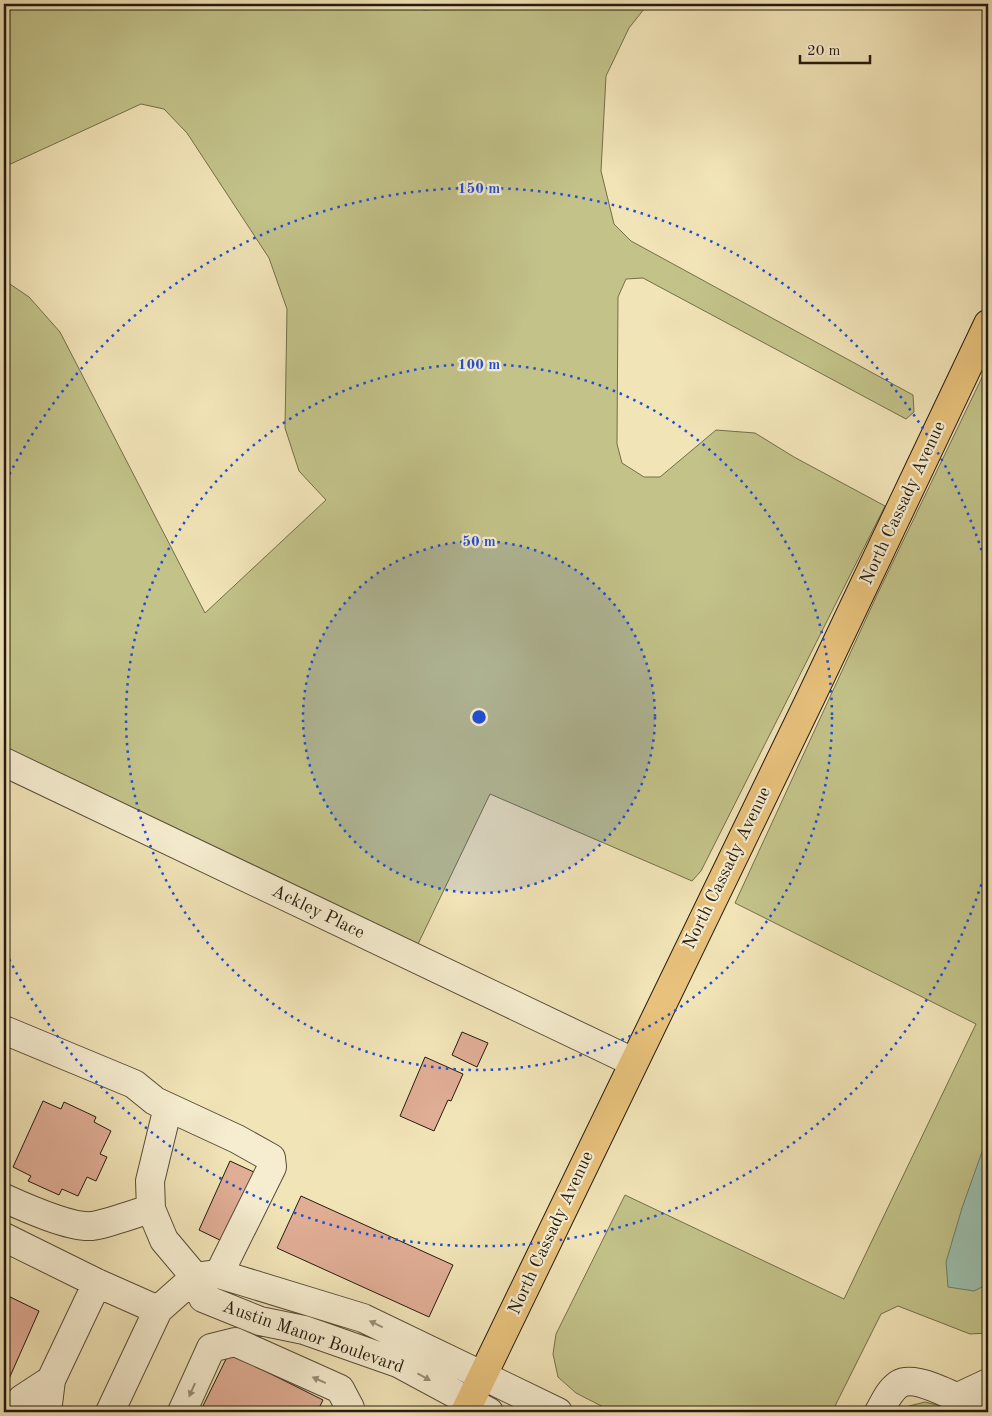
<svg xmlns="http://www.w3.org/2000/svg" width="992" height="1416" font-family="'Old Standard TT',serif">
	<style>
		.green { fill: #c2c289; stroke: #736e4b }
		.water { fill: #9bbfad; stroke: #6b7d6d }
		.building { fill: #e0ad95; stroke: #241a0d }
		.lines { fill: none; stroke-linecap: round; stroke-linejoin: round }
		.minor-casing { stroke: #574c38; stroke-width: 30 }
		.major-casing { stroke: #241a0d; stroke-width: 30 }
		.minor { stroke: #f6edd0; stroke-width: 28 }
		.major { stroke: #e8c27c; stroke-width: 28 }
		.oneway { fill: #988e78 }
		.ring { fill: none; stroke: #1d4ed8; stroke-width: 2.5; stroke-dasharray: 2.5 5 }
		.labels { text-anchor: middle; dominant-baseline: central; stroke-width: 4.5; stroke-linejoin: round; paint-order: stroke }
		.street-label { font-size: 18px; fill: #241a0d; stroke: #f6edd0 }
		.centre { fill: #1d4ed8; stroke: #f6edd0; stroke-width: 2.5 }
		.ring-label { font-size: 15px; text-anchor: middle; font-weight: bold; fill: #1d4ed8; stroke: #f6edd0; stroke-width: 4.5; stroke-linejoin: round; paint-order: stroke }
	</style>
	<rect width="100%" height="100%" fill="#f1e4b7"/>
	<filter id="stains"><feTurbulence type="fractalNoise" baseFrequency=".004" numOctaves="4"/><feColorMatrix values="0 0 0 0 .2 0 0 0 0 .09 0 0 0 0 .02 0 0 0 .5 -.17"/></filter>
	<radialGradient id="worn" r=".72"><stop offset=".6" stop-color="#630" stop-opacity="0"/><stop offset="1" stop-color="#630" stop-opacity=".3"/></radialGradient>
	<!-- green -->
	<path class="green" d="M 4,4 L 397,4 C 413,10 433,13 449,4 L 648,4 L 629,28 L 606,76 L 601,171 L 614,224 L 631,241 L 913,395 L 914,412 L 906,419 L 643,278 L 626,279 L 618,297 L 617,444 L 622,463 L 644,477 L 660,477 L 716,430 L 755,433 L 794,457 L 885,506 L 701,871 L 692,881 L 490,794 L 418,944 L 4,749 L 4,280 L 29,297 L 60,332 L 205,613 L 326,500 L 299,471 L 285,428 L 287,309 L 269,258 L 187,133 L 164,109 L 141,104 L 4,167 Z
		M 988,365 L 988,1333 L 970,1334 L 898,1306 L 881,1314 L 832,1412 L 613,1412 L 576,1393 L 558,1377 L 553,1354 L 556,1334 L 625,1195 L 844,1299 L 976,1024 L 735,903 L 877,595 Z
		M 925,1402 L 949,1408 L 949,1412 L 901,1412 L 909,1406 Z"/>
	<!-- water -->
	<path class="water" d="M 397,4 L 449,4 C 433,13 413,10 397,4 Z
		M 988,1142 L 988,1284 L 974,1291 L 948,1287 L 946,1262 L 962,1208 L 983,1149 Z"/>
	<!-- building -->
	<path class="building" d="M 462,1032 L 488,1043 L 477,1067 L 452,1055 Z
		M 425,1057 L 463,1074 L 451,1101 L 448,1100 L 434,1131 L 400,1116 Z
		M 43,1101 L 61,1109 L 64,1102 L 96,1117 L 94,1122 L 111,1131 L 100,1154 L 107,1157 L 96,1181 L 87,1177 L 78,1196 L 62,1189 L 59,1195 L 28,1181 L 31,1176 L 13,1167 Z
		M 230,1161 L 256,1173 L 224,1242 L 199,1230 Z
		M 301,1196 L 453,1265 L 429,1317 L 277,1248 Z
		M 4,1294 L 39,1311 L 4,1390 Z
		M 229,1353 L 323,1400 L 317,1412 L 200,1412 Z"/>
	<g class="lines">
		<defs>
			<path id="minor" d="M 4,762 L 633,1062
				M 4,1030 L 134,1084 L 155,1101 L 237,1139 L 271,1158 L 272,1167 L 219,1274
				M 168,1107 L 150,1181 L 151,1209 L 164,1240 L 195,1277 L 203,1298 L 260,1321 L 304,1330 L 398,1363 L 489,1412
				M 4,1198 C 24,1207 70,1228 92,1226 C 111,1223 132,1214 151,1209
				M 4,1237 L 97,1283 L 158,1310 L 110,1412
				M 203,1276 L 219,1274 L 363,1318 L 558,1412
				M 158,1310 L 195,1277
				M 956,1398 L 988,1383
				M 22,1399 L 51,1380
				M 47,1412 L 51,1380 L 97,1283
				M 182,1412 L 211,1348 L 235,1342 L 340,1389 L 350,1408 L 349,1412
				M 879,1412 C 885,1401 889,1391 899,1384 C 917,1373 968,1404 986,1412"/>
			<path id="major" d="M 465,1412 L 811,697 L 988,324"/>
		</defs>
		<!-- minor casing -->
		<use href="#minor" class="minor-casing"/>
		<!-- major casing -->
		<use href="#major" class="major-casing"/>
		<!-- minor -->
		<use href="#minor" class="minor"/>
		<!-- major -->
		<use href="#major" class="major"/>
	</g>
	<!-- one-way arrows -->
	<defs><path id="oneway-solid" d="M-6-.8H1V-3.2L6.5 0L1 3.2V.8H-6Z" transform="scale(1.25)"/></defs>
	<g class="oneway">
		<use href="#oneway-solid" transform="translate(376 1324) rotate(-154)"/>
		<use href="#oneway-solid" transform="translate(424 1377) rotate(29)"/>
		<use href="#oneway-solid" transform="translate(319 1380) rotate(-156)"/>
		<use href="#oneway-solid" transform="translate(192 1390) rotate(114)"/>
	</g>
	<!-- distance rings -->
	<circle cx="479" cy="717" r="176" fill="#1d4ed8" fill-opacity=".12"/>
	<g class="ring">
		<circle cx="479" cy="717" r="176"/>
		<circle cx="479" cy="717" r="353"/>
		<path d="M988 863A529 529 0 0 1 6 953M6 481A529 529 0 0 1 988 571"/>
	</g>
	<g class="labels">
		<!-- street labels -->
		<g class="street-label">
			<text transform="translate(903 503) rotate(-65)">North Cassady Avenue</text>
			<text transform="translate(727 868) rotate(-64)">North Cassady Avenue</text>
			<text transform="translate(318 912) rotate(26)">Ackley Place</text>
			<text transform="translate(551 1233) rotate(-65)">North Cassady Avenue</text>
			<text transform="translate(313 1337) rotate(19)">Austin Manor Boulevard</text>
		</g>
	</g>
	<circle cx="479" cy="717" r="8" class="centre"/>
	<g class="ring-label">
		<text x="479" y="193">150 m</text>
		<text x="479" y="369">100 m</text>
		<text x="479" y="546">50 m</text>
	</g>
	<!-- margin -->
	<rect width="992" height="1416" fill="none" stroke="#f1e4b7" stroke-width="20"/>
	<rect x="5" y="5" width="982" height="1406" fill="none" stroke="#241a0d" stroke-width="2.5"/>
	<rect x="10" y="10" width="972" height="1396" fill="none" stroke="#241a0d"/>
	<!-- scale -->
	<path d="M800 55v8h70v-8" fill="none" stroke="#241a0d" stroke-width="2.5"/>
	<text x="807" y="55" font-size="15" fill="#241a0d" stroke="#f6edd0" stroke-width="4" paint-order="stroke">20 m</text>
	<rect width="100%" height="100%" filter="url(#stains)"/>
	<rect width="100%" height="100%" fill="url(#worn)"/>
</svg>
